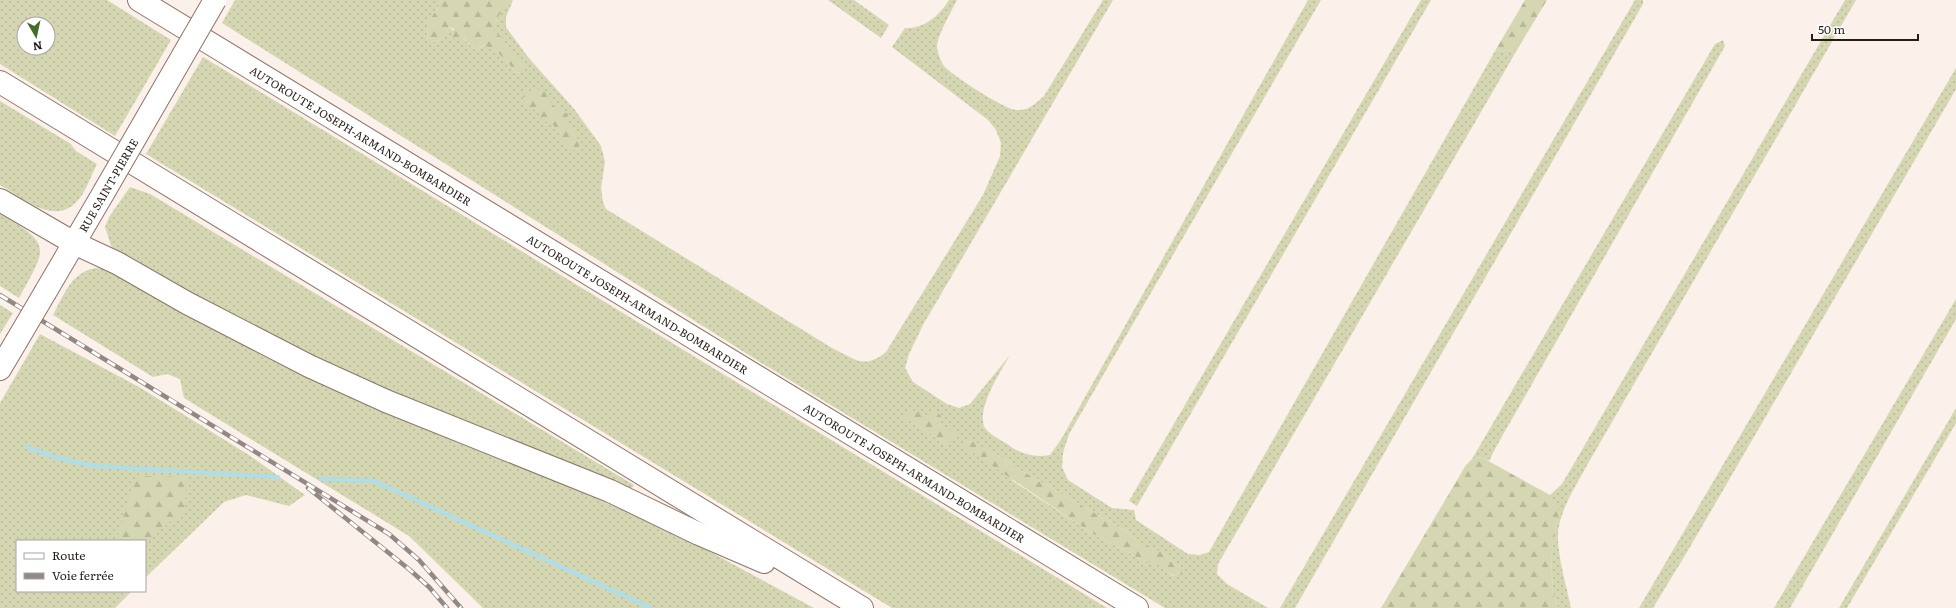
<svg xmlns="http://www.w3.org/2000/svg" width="1956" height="608" font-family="Literata,serif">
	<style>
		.grass { fill: url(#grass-dots); fill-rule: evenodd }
		.forest { fill: url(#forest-firs) }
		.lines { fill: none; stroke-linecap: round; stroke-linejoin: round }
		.stream { stroke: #addeeb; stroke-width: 4 }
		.major-casing { stroke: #8d7467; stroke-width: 24 }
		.highway-casing { stroke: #8d7467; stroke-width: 24 }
		.major { stroke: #fff; stroke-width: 22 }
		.highway { stroke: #fff; stroke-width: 22 }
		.rail-casing { stroke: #938883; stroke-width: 4.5 }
		.rail { stroke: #fff; stroke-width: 3; stroke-dasharray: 9; stroke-linecap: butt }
		.major-bridge-casing { stroke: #8d7467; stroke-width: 24; stroke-linecap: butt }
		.major-bridge { stroke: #fff; stroke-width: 22 }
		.labels { text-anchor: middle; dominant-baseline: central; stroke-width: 3.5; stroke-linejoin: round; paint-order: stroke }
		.street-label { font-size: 11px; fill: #261c17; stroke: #fff }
	</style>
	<defs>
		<pattern id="grass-dots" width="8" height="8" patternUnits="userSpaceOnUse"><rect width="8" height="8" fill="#d4d7b2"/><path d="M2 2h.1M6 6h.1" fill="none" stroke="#b6b898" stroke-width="1.8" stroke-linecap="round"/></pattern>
		<pattern id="forest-firs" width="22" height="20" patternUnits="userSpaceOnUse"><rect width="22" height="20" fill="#d4d7b2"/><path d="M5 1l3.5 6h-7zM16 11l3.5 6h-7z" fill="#b6b898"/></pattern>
	</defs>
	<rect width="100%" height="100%" fill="#fcf0eb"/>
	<!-- grass -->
	<path class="grass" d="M 0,0 L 107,0 L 171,40 L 115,136 L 0,64 ZM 24,24 L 48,24 L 48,48 L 24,48 Z
		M 235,0 L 441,0 L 438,8 L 427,23 L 428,42 C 440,43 444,37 449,27 L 476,50 L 485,45 C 499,51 507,61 516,73 L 521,72 L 511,50 L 494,33 L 493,28 L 502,9 L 509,0 L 513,0 L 506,17 L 506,27 L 528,57 L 575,110 L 601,146 L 605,162 L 601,188 L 603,202 L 606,209 L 832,348 C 855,359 864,370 886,352 L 983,195 L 1000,156 L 1001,143 L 996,130 L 988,120 L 892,47 L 905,28 C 924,29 939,16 949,0 L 957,0 C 952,10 936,38 937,48 C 938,52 941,63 944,66 C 952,75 1005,110 1017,110 C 1029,111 1036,103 1044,96 L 1103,0 L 1113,0 L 923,325 L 909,354 L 905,368 L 913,382 L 947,404 L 959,408 L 970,404 L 1010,355 C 1001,371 975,410 985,428 C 989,434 1001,440 1007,444 C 1020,454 1034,458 1050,455 L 1062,438 L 1308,0 L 1321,0 L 1069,434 L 1063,453 L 1062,467 L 1068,480 L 1112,508 L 1134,510 L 1136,520 L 1188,554 L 1200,555 L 1209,552 L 1495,51 L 1517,50 L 1218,564 L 1217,574 L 1227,584 L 1268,608 L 1165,608 L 760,362 L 222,23 ZM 929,416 L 945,428 L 946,444 L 904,417 ZM 994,453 L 1022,471 L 1129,533 C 1143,550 1165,547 1173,564 L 1181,567 L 1173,576 L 1155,562 L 1146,562 L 1090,532 L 1013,481 Z
		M 828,0 L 854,0 L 889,25 L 881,38 Z
		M 1421,0 L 1431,0 L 1137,506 L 1129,501 Z
		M 1635,0 L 1643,0 L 1643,4 L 1295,608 L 1280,608 Z
		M 1845,0 L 1856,0 L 1586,467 C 1576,486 1563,505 1559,526 C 1554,545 1567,587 1571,608 L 1558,608 L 1553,592 L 1551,557 L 1559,512 L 1550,495 L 1562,484 Z
		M 1723,40 L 1725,46 L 1496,447 L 1489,461 L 1481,457 L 1472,459 L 1715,44 Z
		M 203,57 L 1107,608 L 892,608 L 146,154 Z
		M 1956,68 L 1956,89 L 1690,547 L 1653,608 L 1639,608 Z
		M 0,101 L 71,144 L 76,151 L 97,164 C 92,174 88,185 82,195 C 59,230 26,200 0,185 Z
		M 130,187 L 150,194 L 634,485 L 629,492 L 302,355 L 112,249 L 105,227 L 109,217 Z
		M 0,214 C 54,245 46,248 19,298 L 0,286 Z
		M 96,268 L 111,270 L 411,422 L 463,445 L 563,484 L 650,522 L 703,548 L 814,608 L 483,608 L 409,536 L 184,398 L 180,379 L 167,374 L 153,377 L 53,315 C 64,295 71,272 96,268 Z
		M 1956,299 L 1956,319 L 1790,608 L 1774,608 Z
		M 0,305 L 13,313 L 0,334 Z
		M 40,334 L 139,387 L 249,455 L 305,495 L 289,506 L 246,495 L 224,502 L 145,578 L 145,541 L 17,541 L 17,591 L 132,591 L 115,608 L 0,608 L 0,403 Z
		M 1956,408 L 1956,423 L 1847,608 L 1839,608 Z"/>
	<!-- forest -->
	<path class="forest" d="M 441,0 L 509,0 C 503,9 493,22 494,33 L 502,37 C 505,50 523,54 524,69 L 521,72 L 516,73 C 507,61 499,51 484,45 L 476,50 L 464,39 L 452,38 L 454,29 L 449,27 C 444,37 440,43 428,42 L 427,23 L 438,8 Z
		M 1525,0 L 1547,0 L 1517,50 L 1495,51 Z
		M 537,89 L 541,92 L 545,91 L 551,99 L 550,104 L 568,114 L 566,124 L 575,130 L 575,138 L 579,144 L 578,151 C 565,151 559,131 551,122 L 544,122 L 537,111 L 525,105 L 523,97 L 526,92 Z
		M 917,409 L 928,416 L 935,410 L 941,416 L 940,424 L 945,428 L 955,431 L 957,436 L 953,441 L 946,444 L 904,417 Z
		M 969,440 L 994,453 L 1022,471 L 1129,533 C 1142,549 1165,547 1173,564 L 1181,567 L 1182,573 L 1179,576 C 1166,576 1162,562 1146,562 L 1090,532 L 966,448 L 964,444 Z
		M 1481,457 L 1550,495 L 1556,503 L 1559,512 L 1551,557 L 1553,592 L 1558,608 L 1381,608 L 1466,465 L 1472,459 Z
		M 136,476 L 187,477 L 185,510 L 145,542 L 145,541 L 116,541 Z"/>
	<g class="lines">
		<!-- stream -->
		<path class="stream" d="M 27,447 L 54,457 L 94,466 L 278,477
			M 321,479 L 374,481 L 651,608"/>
		<defs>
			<path id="major" d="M 46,291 L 104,192
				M 0,369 L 16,342"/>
			<g id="highway">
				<path id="s1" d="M 139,0 L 1137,608"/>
				<path d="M 0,82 L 862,608"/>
				<path d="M 0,200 L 74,243 L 117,263 L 187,303 L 309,366 L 386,401 L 610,491 L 699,534 L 764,562"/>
			</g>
		</defs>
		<!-- major casing -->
		<use href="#major" class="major-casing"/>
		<!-- highway casing -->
		<use href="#highway" class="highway-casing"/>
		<!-- major -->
		<use href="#major" class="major"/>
		<!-- highway -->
		<use href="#highway" class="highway"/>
		<defs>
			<path id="rail" d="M 0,295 L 389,534 L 419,560 L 461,608
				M 308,488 L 410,570 L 429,587 L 447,608"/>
		</defs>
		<!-- rail casing -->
		<use href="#rail" class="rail-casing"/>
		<!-- rail -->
		<use href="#rail" class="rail"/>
		<defs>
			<path id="major-bridge" d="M 104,192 L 215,0
				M 16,342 L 46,291"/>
		</defs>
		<!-- major-bridge casing -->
		<use href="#major-bridge" class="major-bridge-casing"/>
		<!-- major-bridge -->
		<use href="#major-bridge" class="major-bridge"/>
	</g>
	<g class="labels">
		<!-- street labels -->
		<g class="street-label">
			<text stroke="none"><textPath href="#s1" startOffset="260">AUTOROUTE JOSEPH-ARMAND-BOMBARDIER</textPath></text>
			<text transform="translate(108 185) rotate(-60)">RUE SAINT-PIERRE</text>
			<text stroke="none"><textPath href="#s1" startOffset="584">AUTOROUTE JOSEPH-ARMAND-BOMBARDIER</textPath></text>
			<text stroke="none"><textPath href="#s1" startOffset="908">AUTOROUTE JOSEPH-ARMAND-BOMBARDIER</textPath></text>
		</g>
	</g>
	<!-- legend -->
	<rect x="16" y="540" width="130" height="52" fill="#ffffff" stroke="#a8a4a2"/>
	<rect x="24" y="553" width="20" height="6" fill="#ffffff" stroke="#a8a4a2"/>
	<text x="52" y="560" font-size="12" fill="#261c17">Route</text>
	<rect x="24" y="573" width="20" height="6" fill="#938883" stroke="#a8a4a2"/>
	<text x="52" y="580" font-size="12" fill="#261c17">Voie ferrée</text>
	<!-- north arrow -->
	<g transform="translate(36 36) rotate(171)"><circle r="19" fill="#ffffff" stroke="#a8a4a2"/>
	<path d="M0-3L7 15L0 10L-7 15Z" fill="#436c28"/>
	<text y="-6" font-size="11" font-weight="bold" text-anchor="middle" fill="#261c17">N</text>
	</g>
	<!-- scale -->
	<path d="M1812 34v6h106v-6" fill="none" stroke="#261c17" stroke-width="2"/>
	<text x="1818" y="34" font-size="12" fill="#261c17" stroke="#ffffff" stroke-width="3" paint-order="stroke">50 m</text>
</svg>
